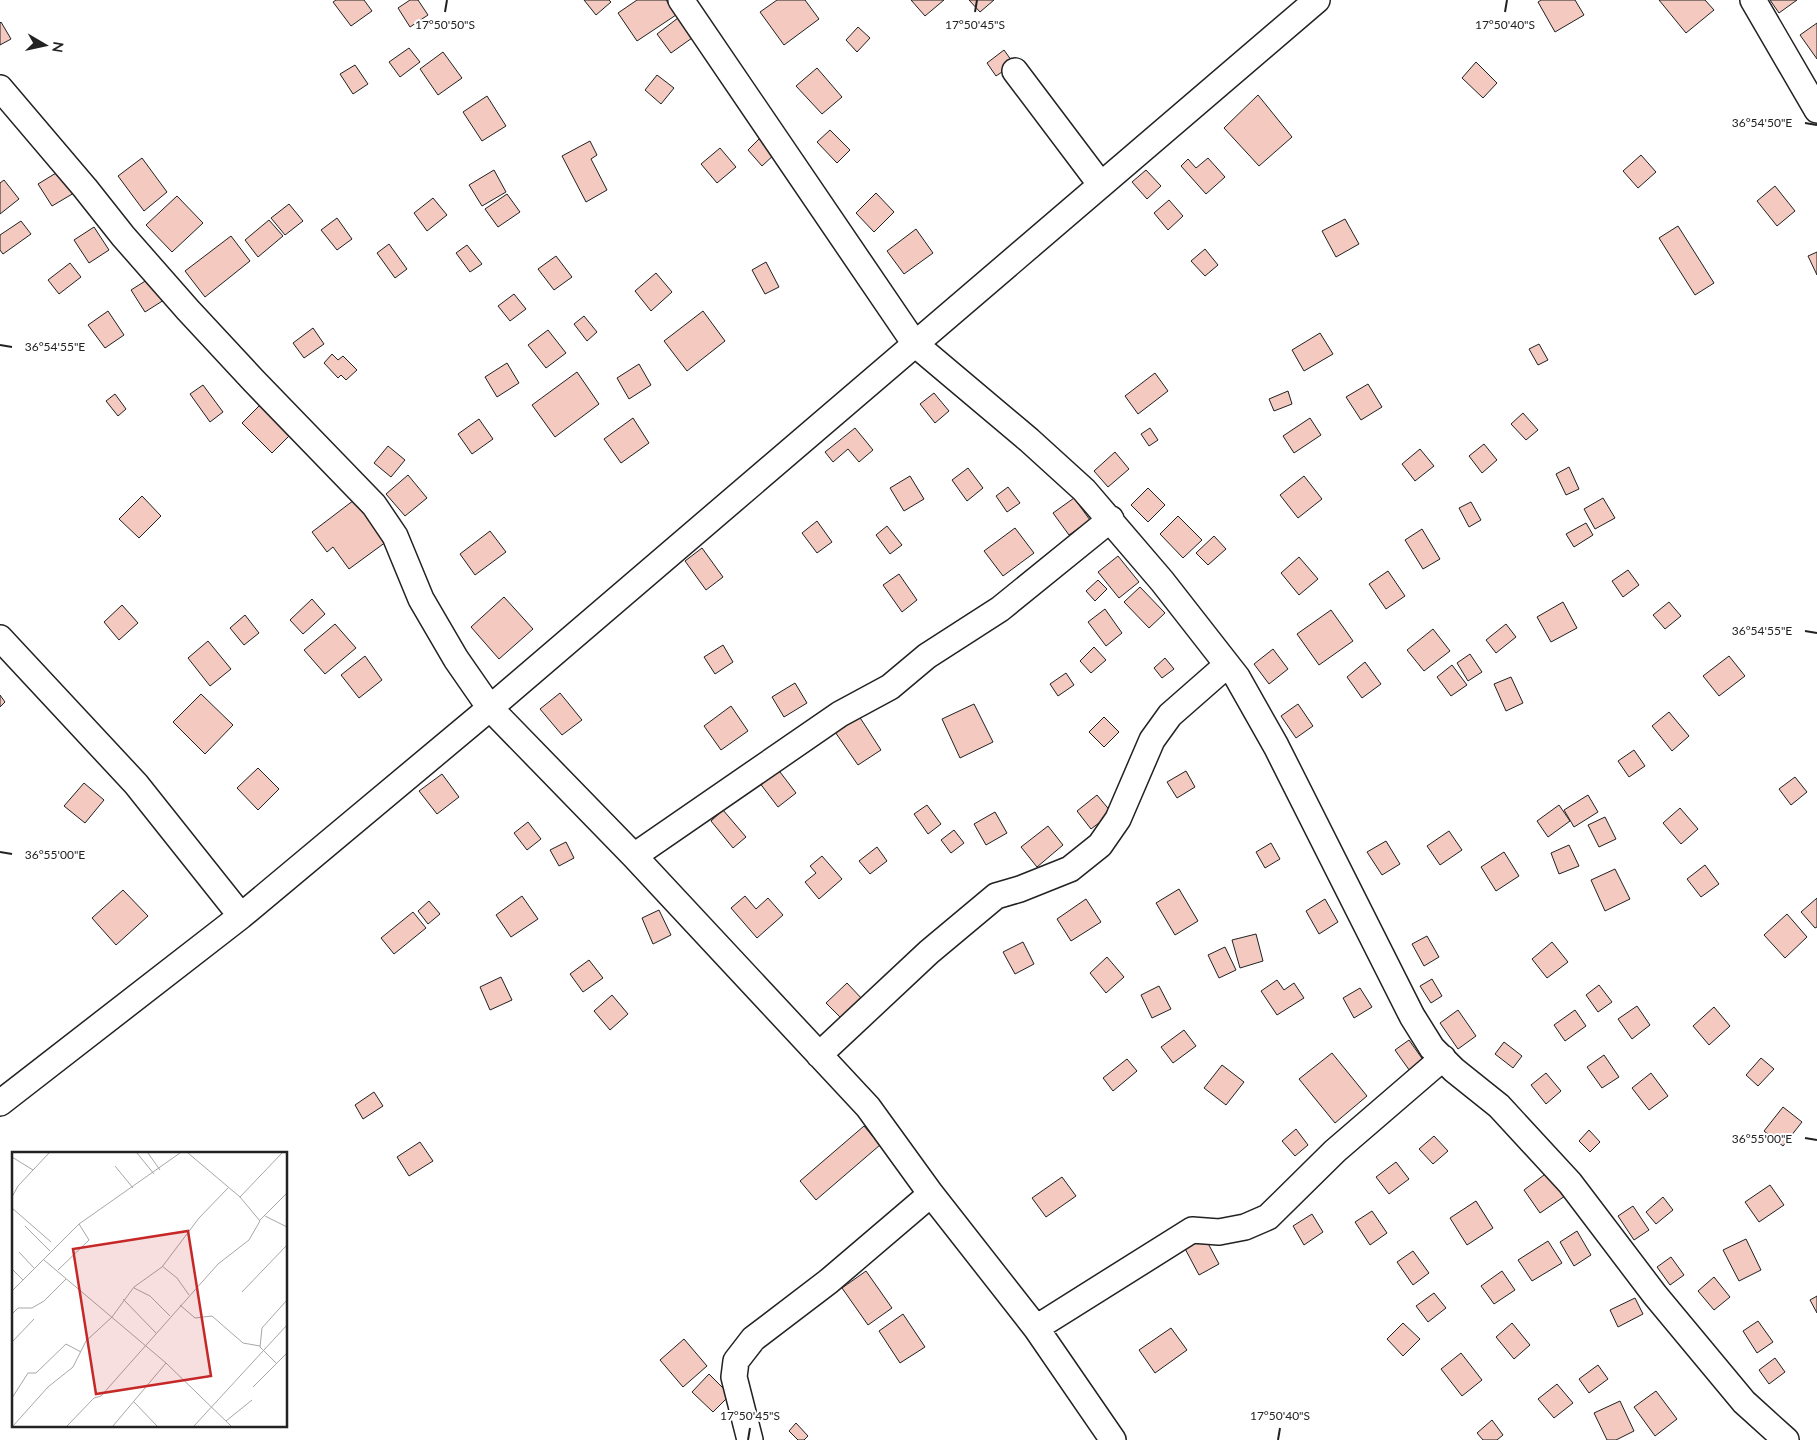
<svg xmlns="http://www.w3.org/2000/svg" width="1817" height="1440" font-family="Lato,sans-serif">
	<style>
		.building { fill: #f3c9c0; stroke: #222 }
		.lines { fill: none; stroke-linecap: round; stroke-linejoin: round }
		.minor-casing { stroke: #222; stroke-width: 28 }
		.minor { stroke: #fff; stroke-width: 25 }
		.ticks { fill: none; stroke: #222; stroke-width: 2 }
		.inset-road { fill: none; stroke: #a7a7a7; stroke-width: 1 }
		.view { fill: #c62828; fill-opacity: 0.15; stroke: #c62828; stroke-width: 2.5 }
		.inset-edge { fill: none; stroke: #222; stroke-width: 2.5 }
		.ticks-label { font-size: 12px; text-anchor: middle; fill: #222; stroke: #fff; stroke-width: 4; stroke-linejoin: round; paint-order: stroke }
	</style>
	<rect width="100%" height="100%" fill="#fff"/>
	<!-- building -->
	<path class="building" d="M 336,0 L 364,0 L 372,11 L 351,26 L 333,2 Z
		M 410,0 L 418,0 L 428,15 L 410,27 L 398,8 Z
		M 584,0 L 609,0 L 611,2 L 596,15 Z
		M 637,0 L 666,0 L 676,15 L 637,41 L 618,13 Z
		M 777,0 L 805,0 L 819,19 L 784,45 L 760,12 Z
		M 911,0 L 944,0 L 925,16 Z
		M 969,0 L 994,0 L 980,12 Z
		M 1541,0 L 1575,0 L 1584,15 L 1555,32 L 1538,2 Z
		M 1659,0 L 1705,0 L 1714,10 L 1686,33 Z
		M 1770,0 L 1797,0 L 1779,13 Z
		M 678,18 L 692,38 L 671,53 L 657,34 Z
		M 1,22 L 11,39 L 0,45 L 0,23 Z
		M 1817,23 L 1817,59 L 1800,35 Z
		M 858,27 L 870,38 L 857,52 L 846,40 Z
		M 409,48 L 420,62 L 400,77 L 389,62 Z
		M 1004,50 L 1014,64 L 996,76 L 987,63 Z
		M 443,52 L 462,78 L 438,95 L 420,69 Z
		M 1476,62 L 1497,83 L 1483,98 L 1462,78 Z
		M 355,65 L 368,84 L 353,94 L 340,74 Z
		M 817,68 L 842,97 L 822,114 L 796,86 Z
		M 657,75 L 674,88 L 661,104 L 645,90 Z
		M 1258,95 L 1292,137 L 1259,166 L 1224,128 Z
		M 487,96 L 506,126 L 482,141 L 463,112 Z
		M 830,130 L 850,150 L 837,163 L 817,142 Z
		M 761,137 L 776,153 L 762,166 L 748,150 Z
		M 590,141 L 597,155 L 591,159 L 607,190 L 586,202 L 562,156 Z
		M 720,148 L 736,167 L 717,183 L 701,164 Z
		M 1641,155 L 1656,172 L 1638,188 L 1623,171 Z
		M 142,158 L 167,192 L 144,211 L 118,176 Z
		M 1208,158 L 1225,177 L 1206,194 L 1181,166 L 1188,159 L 1196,168 Z
		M 61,170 L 74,193 L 52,206 L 38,184 Z
		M 494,170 L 506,192 L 482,206 L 469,185 Z
		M 1146,170 L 1161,186 L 1147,199 L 1132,182 Z
		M 4,180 L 19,199 L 0,214 L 0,183 Z
		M 1775,186 L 1795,211 L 1777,226 L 1757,201 Z
		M 876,193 L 894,212 L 874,232 L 856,213 Z
		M 507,194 L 520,212 L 498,227 L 485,209 Z
		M 177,196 L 203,223 L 172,252 L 146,225 Z
		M 433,198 L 447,215 L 427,231 L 414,213 Z
		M 1169,200 L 1183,216 L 1168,230 L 1154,213 Z
		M 289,204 L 303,221 L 285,235 L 271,218 Z
		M 337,218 L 352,239 L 337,250 L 321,230 Z
		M 1345,219 L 1359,244 L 1336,257 L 1322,231 Z
		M 269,220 L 283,236 L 258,257 L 245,240 Z
		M 21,221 L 31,234 L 3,254 L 0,250 L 0,235 Z
		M 1678,226 L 1714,283 L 1695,295 L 1659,238 Z
		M 94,227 L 109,250 L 89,263 L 74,240 Z
		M 916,229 L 933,253 L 904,274 L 887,251 Z
		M 231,236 L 250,261 L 205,297 L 185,271 Z
		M 389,244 L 407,269 L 395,278 L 377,253 Z
		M 467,245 L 482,264 L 470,272 L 456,253 Z
		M 1205,249 L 1218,265 L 1205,276 L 1191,261 Z
		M 1817,252 L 1817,275 L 1808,256 Z
		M 556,256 L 572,277 L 554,290 L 538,269 Z
		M 766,262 L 779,287 L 765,294 L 752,270 Z
		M 70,263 L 81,277 L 59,294 L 48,280 Z
		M 656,273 L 672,292 L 651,311 L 635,291 Z
		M 150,278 L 164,300 L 145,312 L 131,290 Z
		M 514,294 L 526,309 L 510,321 L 498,306 Z
		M 108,311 L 124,335 L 105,348 L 88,325 Z
		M 703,311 L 725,341 L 687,371 L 664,341 Z
		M 584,316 L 597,332 L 587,341 L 574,324 Z
		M 313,328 L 324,344 L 304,358 L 293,343 Z
		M 548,330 L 566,353 L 546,368 L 528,345 Z
		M 1320,333 L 1333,354 L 1304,371 L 1292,350 Z
		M 1539,344 L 1548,360 L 1538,365 L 1529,349 Z
		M 332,354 L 338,360 L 343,356 L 357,370 L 346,380 L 341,375 L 338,378 L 324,363 Z
		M 507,363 L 519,383 L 497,397 L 485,377 Z
		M 639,364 L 651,385 L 629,399 L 617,378 Z
		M 577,372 L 599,404 L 555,437 L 532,405 Z
		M 1155,373 L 1168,391 L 1138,414 L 1125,396 Z
		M 1368,384 L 1382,407 L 1361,420 L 1346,397 Z
		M 203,385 L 223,412 L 210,422 L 190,394 Z
		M 1288,391 L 1292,404 L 1274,411 L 1269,399 Z
		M 934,393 L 949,411 L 935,423 L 920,404 Z
		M 115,394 L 126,409 L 118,416 L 106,401 Z
		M 264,401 L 287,424 L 282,429 L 289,436 L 272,453 L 242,423 Z
		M 1523,413 L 1538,430 L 1526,440 L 1511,424 Z
		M 633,418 L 649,443 L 621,463 L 604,439 Z
		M 1310,418 L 1321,435 L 1294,453 L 1283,436 Z
		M 479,419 L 493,439 L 472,454 L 458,434 Z
		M 855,428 L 873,450 L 859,462 L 848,449 L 833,462 L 825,452 Z
		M 1150,428 L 1158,440 L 1149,446 L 1141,434 Z
		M 1484,444 L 1497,460 L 1482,473 L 1469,456 Z
		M 388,446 L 405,460 L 391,477 L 374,463 Z
		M 1420,449 L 1434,466 L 1415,481 L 1402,464 Z
		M 1115,452 L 1129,469 L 1108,487 L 1094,471 Z
		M 1569,467 L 1579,489 L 1566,495 L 1556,474 Z
		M 968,468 L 983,488 L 967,501 L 952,480 Z
		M 408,475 L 427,498 L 405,516 L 386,494 Z
		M 910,476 L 924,499 L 904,511 L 890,488 Z
		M 1304,476 L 1322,499 L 1298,518 L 1280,495 Z
		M 1008,487 L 1020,503 L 1007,512 L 996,496 Z
		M 1148,488 L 1165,505 L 1148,522 L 1131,505 Z
		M 142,496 L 161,516 L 139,538 L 119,519 Z
		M 358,497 L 390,539 L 349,569 L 333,547 L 327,552 L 312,532 Z
		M 1074,498 L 1090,520 L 1069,535 L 1053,513 Z
		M 1603,498 L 1615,518 L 1595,529 L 1584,509 Z
		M 1471,502 L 1481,520 L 1469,527 L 1459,508 Z
		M 1178,516 L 1202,540 L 1183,558 L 1160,534 Z
		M 817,521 L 832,542 L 817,553 L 802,533 Z
		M 1586,523 L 1593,535 L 1574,547 L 1566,534 Z
		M 887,526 L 902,545 L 890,554 L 876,535 Z
		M 1015,528 L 1034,553 L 1003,576 L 984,551 Z
		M 1422,529 L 1440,559 L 1423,569 L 1405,540 Z
		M 490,531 L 506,552 L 475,575 L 460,554 Z
		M 1214,536 L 1226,549 L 1208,565 L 1196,553 Z
		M 702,548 L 723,577 L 706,590 L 685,561 Z
		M 1118,556 L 1139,582 L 1119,598 L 1098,572 Z
		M 1299,557 L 1318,579 L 1299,595 L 1281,573 Z
		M 1628,570 L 1639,585 L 1623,597 L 1612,581 Z
		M 1388,571 L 1405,596 L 1386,609 L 1369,584 Z
		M 899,574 L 917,600 L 902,612 L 883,585 Z
		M 1098,580 L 1107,589 L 1095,601 L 1086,591 Z
		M 1140,587 L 1165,613 L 1149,628 L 1124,602 Z
		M 504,597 L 533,629 L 499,659 L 471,627 Z
		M 312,599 L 325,614 L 303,634 L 290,620 Z
		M 1563,602 L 1577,628 L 1551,642 L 1537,617 Z
		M 1669,602 L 1681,616 L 1665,629 L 1653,615 Z
		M 122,605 L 138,623 L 119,640 L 104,622 Z
		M 1105,609 L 1122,633 L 1106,646 L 1088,622 Z
		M 1331,610 L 1353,641 L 1319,665 L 1297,634 Z
		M 245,615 L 259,633 L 244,645 L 230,628 Z
		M 335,624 L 356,648 L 325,674 L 304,650 Z
		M 1506,624 L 1516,637 L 1496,653 L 1486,640 Z
		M 1433,629 L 1450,651 L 1424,671 L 1407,650 Z
		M 208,641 L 231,669 L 210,686 L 188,658 Z
		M 723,645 L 733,662 L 715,674 L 704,657 Z
		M 1094,647 L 1106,660 L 1091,673 L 1080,661 Z
		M 1273,649 L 1288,669 L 1269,684 L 1254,664 Z
		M 1470,654 L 1482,672 L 1468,681 L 1457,663 Z
		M 365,656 L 382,680 L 359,698 L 341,675 Z
		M 1729,656 L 1745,676 L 1719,696 L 1703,676 Z
		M 1165,658 L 1174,669 L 1162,678 L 1154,668 Z
		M 1365,662 L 1381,684 L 1362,698 L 1347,677 Z
		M 1452,665 L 1467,685 L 1451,696 L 1437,677 Z
		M 1066,673 L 1074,685 L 1058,696 L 1050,684 Z
		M 1511,677 L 1523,703 L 1506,711 L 1494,684 Z
		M 795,683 L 807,703 L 784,717 L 772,697 Z
		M 560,693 L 582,720 L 562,735 L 540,709 Z
		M 201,694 L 233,725 L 205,754 L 173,722 Z
		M 0,695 L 5,702 L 0,707 Z
		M 974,704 L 993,742 L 960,758 L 942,719 Z
		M 1298,704 L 1313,726 L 1296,738 L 1281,716 Z
		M 731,706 L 748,731 L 721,750 L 704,726 Z
		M 1669,712 L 1689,736 L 1672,751 L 1652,726 Z
		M 857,713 L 881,750 L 858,765 L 833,729 Z
		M 1104,717 L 1119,732 L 1104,747 L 1089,732 Z
		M 1634,750 L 1645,766 L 1629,777 L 1618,761 Z
		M 258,768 L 279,789 L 258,810 L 237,788 Z
		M 777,768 L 796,793 L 778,807 L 759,782 Z
		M 1186,771 L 1195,787 L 1177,798 L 1167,782 Z
		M 442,774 L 459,797 L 437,814 L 419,791 Z
		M 1795,777 L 1807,792 L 1791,805 L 1779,789 Z
		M 84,783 L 104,800 L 85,823 L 64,806 Z
		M 1097,795 L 1112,813 L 1091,829 L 1077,811 Z
		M 1588,795 L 1598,812 L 1574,827 L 1564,810 Z
		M 927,805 L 941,824 L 928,834 L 914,814 Z
		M 1559,805 L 1570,821 L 1548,837 L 1537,821 Z
		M 1680,808 L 1698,829 L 1681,844 L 1663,823 Z
		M 723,810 L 746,837 L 733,848 L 711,821 Z
		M 995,812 L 1007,833 L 986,845 L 974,824 Z
		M 1605,817 L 1616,839 L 1599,847 L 1588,825 Z
		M 528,822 L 541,839 L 527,850 L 514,833 Z
		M 1048,826 L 1063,845 L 1037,867 L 1021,847 Z
		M 954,830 L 964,843 L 951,853 L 941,840 Z
		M 1449,831 L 1462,850 L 1440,865 L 1427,846 Z
		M 1386,841 L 1400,864 L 1382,875 L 1367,852 Z
		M 566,842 L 574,858 L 559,866 L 550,850 Z
		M 1271,843 L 1280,859 L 1265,868 L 1256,852 Z
		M 1569,845 L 1579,866 L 1559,874 L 1551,853 Z
		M 877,847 L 887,861 L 870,874 L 859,861 Z
		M 1504,852 L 1519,876 L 1496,891 L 1481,867 Z
		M 822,856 L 842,879 L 819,899 L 805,882 L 816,873 L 810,866 Z
		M 1705,865 L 1719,884 L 1701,897 L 1687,879 Z
		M 1615,869 L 1630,899 L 1605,911 L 1591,880 Z
		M 1179,889 L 1198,921 L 1175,935 L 1156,903 Z
		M 123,890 L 148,916 L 116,945 L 92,918 Z
		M 522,896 L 538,919 L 511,937 L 496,915 Z
		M 745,896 L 756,909 L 768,898 L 783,915 L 757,938 L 731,908 Z
		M 1817,898 L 1817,927 L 1815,928 L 1801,912 Z
		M 1086,899 L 1101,922 L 1071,941 L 1057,919 Z
		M 1325,899 L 1338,922 L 1319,934 L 1306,911 Z
		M 429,901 L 440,914 L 428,924 L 418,911 Z
		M 659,910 L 671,935 L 653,944 L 642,918 Z
		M 413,912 L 426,928 L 394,954 L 381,938 Z
		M 1787,914 L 1807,937 L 1785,958 L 1764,935 Z
		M 1256,934 L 1263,961 L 1240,968 L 1232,940 Z
		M 1427,936 L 1439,957 L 1424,966 L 1412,944 Z
		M 1023,942 L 1034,964 L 1015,974 L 1003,952 Z
		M 1552,942 L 1568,962 L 1547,978 L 1532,959 Z
		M 1225,947 L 1236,970 L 1219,978 L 1208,955 Z
		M 1107,957 L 1124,977 L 1106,993 L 1090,973 Z
		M 589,960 L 603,978 L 583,992 L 570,974 Z
		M 501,977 L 512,1000 L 490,1010 L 480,987 Z
		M 1432,979 L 1442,996 L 1431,1003 L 1420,986 Z
		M 1277,980 L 1284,990 L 1294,983 L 1304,998 L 1277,1015 L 1261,991 Z
		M 847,983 L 864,1001 L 843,1020 L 826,1003 Z
		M 1599,985 L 1612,1002 L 1598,1012 L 1586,995 Z
		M 1159,986 L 1171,1009 L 1152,1018 L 1141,995 Z
		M 1360,988 L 1372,1007 L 1354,1018 L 1343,998 Z
		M 612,995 L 628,1014 L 610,1030 L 594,1011 Z
		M 1637,1006 L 1650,1025 L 1632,1039 L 1618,1019 Z
		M 1714,1007 L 1730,1026 L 1709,1045 L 1693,1026 Z
		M 1458,1010 L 1476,1036 L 1458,1049 L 1440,1023 Z
		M 1575,1010 L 1586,1026 L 1565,1041 L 1554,1025 Z
		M 1184,1030 L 1196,1046 L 1173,1063 L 1161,1047 Z
		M 1409,1040 L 1426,1064 L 1412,1074 L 1395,1050 Z
		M 1504,1042 L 1522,1056 L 1513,1068 L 1495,1054 Z
		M 1332,1053 L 1367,1096 L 1335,1123 L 1299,1079 Z
		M 1604,1055 L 1619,1077 L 1602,1088 L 1587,1067 Z
		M 1761,1058 L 1774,1069 L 1758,1086 L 1746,1075 Z
		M 1127,1059 L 1137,1071 L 1113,1091 L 1103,1078 Z
		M 1222,1065 L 1244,1082 L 1226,1105 L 1204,1088 Z
		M 1546,1073 L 1561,1091 L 1546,1104 L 1531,1085 Z
		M 1651,1073 L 1668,1096 L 1649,1110 L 1632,1088 Z
		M 374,1092 L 383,1106 L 363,1119 L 355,1105 Z
		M 1783,1107 L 1802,1122 L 1783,1146 L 1764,1131 Z
		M 864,1126 L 880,1145 L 816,1200 L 800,1181 Z
		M 1296,1129 L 1308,1145 L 1295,1156 L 1282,1141 Z
		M 1589,1130 L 1600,1142 L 1590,1152 L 1579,1141 Z
		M 1434,1136 L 1448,1151 L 1433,1164 L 1419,1149 Z
		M 420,1142 L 433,1161 L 409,1176 L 397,1157 Z
		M 1396,1162 L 1409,1179 L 1389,1194 L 1376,1177 Z
		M 1548,1172 L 1565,1196 L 1540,1213 L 1524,1190 Z
		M 1062,1177 L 1076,1196 L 1046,1217 L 1032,1198 Z
		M 1770,1185 L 1784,1205 L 1759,1222 L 1745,1202 Z
		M 1663,1197 L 1673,1210 L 1656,1224 L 1646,1212 Z
		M 1476,1201 L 1493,1228 L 1467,1245 L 1450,1218 Z
		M 1633,1206 L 1649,1230 L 1634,1240 L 1618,1216 Z
		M 1372,1211 L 1387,1233 L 1370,1245 L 1355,1222 Z
		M 1312,1214 L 1323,1232 L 1304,1245 L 1293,1226 Z
		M 1577,1231 L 1591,1255 L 1574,1266 L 1560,1242 Z
		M 1202,1232 L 1219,1264 L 1199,1275 L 1182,1243 Z
		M 1746,1239 L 1761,1270 L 1739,1281 L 1723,1250 Z
		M 1548,1241 L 1562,1263 L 1532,1281 L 1518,1260 Z
		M 1413,1251 L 1429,1273 L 1413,1285 L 1397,1262 Z
		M 1671,1257 L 1684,1275 L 1670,1285 L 1657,1267 Z
		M 866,1271 L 892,1308 L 868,1325 L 842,1288 Z
		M 1502,1271 L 1515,1290 L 1494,1304 L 1481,1286 Z
		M 1714,1277 L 1730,1297 L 1714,1310 L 1698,1291 Z
		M 1434,1293 L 1446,1308 L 1428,1322 L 1416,1306 Z
		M 1817,1296 L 1817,1313 L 1810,1300 Z
		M 1635,1298 L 1643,1314 L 1618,1327 L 1610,1310 Z
		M 903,1314 L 925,1347 L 900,1363 L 879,1331 Z
		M 1758,1321 L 1773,1342 L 1757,1353 L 1743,1331 Z
		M 1403,1323 L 1420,1339 L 1403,1356 L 1387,1339 Z
		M 1512,1323 L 1530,1345 L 1514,1359 L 1496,1337 Z
		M 1171,1328 L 1187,1350 L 1155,1373 L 1139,1350 Z
		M 684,1339 L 707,1366 L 683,1387 L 660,1360 Z
		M 1461,1353 L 1482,1380 L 1462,1396 L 1441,1369 Z
		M 1775,1358 L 1785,1372 L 1769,1384 L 1759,1370 Z
		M 1598,1365 L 1608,1379 L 1589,1393 L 1579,1379 Z
		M 709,1374 L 730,1395 L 713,1412 L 692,1392 Z
		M 1557,1384 L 1573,1403 L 1554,1418 L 1538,1399 Z
		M 1656,1391 L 1677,1419 L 1655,1436 L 1634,1407 Z
		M 1620,1401 L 1634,1431 L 1616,1440 L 1607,1440 L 1594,1413 Z
		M 1492,1420 L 1503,1435 L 1497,1440 L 1483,1440 L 1477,1433 Z
		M 796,1423 L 808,1436 L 804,1440 L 798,1440 L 789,1431 Z"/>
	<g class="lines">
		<defs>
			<path id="minor" d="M 681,0 L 915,344 L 1029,440 L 1084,490 L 1162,581 L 1237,677 L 1276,746 L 1412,1016 L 1432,1048 L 1454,1070 L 1499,1106 L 1570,1183 L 1655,1295 L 1744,1402 L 1786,1440
				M 1753,0 L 1817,110
				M 1015,71 L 1101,185
				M 0,88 L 85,188 L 123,236 L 188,310 L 254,381 L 374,505 L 395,536 L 421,599 L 456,659 L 490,708 L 634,856 L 868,1107 L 931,1194 L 1036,1328 L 1113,1440
				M 0,638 L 136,784 L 241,916
				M 634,856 L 840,714 L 890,687 L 927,656 L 1000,609 L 1111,519
				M 819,1055 L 929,952 L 996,896 L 1020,889 L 1070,869 L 1100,845 L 1118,819 L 1152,740 L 1170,715 L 1227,665
				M 0,1103 L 241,916 L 490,708 L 1317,0
				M 1036,1328 L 1192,1230 L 1219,1232 L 1245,1227 L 1268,1217 L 1335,1151 L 1443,1058
				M 750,1440 L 734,1377 L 736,1361 L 753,1339 L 829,1281 L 931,1194"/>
		</defs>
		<!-- minor casing -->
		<use href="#minor" class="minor-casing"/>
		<!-- minor -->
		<use href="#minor" class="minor"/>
	</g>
	<!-- ticks -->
	<path class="ticks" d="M 445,12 L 447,0M 975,12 L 977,0M 1505,12 L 1507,0M 1805,123 L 1817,125M 0,345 L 12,347M 1805,631 L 1817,633M 0,852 L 12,854M 1805,1138 L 1817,1140M 748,1440 L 750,1428M 1278,1440 L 1280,1428"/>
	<!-- overview -->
	<g transform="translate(12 1152)">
		<rect width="275" height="275" fill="#fff"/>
		<path class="inset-road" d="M 125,1 L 142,22M 136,1 L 148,18M 0,5 L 21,18M 103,14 L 121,36M 0,45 L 6,34 L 37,1M 228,45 L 270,1M 0,56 L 39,90M 253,64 L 275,75M 248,68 L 275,41M 13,74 L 38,99M 7,100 L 22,116M 32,108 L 154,211 L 219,274M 150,114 L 165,126 L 177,143M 0,117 L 11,128M 46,118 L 77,88 L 67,72M 122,136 L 138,144 L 158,164M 0,139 L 67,72 L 168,1M 230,140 L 275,93M 111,147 L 144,181M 168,153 L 183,166 L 200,164 L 231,191 L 248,194M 0,162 L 6,156 L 20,156 L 32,149 L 54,127M 0,190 L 22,167M 264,211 L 248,195 L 250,176 L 275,148M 241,235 L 275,201M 0,246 L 16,221 L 24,221 L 54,192 L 69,200M 122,250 L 145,274M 214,269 L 240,248M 1,274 L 36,235 L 61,215 L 74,189 L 100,165 L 122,135 L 150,115 L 187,66 L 216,36M 55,274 L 82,246 L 89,244 L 206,112 L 237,88 L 248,69 L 228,45 L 176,1M 101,274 L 154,211M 182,274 L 275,173"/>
		<path class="view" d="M 176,79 L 199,224 L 84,242 L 61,97 Z"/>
		<rect width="275" height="275" class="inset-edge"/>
	</g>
	<g class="ticks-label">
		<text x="445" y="29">17°50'50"S</text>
		<text x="975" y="29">17°50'45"S</text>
		<text x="1505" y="29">17°50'40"S</text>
		<text x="1762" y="127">36°54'50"E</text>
		<text x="55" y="351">36°54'55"E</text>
		<text x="1762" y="635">36°54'55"E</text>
		<text x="55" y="859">36°55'00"E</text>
		<text x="1762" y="1143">36°55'00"E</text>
		<text x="750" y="1420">17°50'45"S</text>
		<text x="1280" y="1420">17°50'40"S</text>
	</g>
	<!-- north arrow -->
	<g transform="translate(45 45) rotate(99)" stroke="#ffffff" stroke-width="4" paint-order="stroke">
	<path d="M0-4L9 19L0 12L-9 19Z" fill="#222222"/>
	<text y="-8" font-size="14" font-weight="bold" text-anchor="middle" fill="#222222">N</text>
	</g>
</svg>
